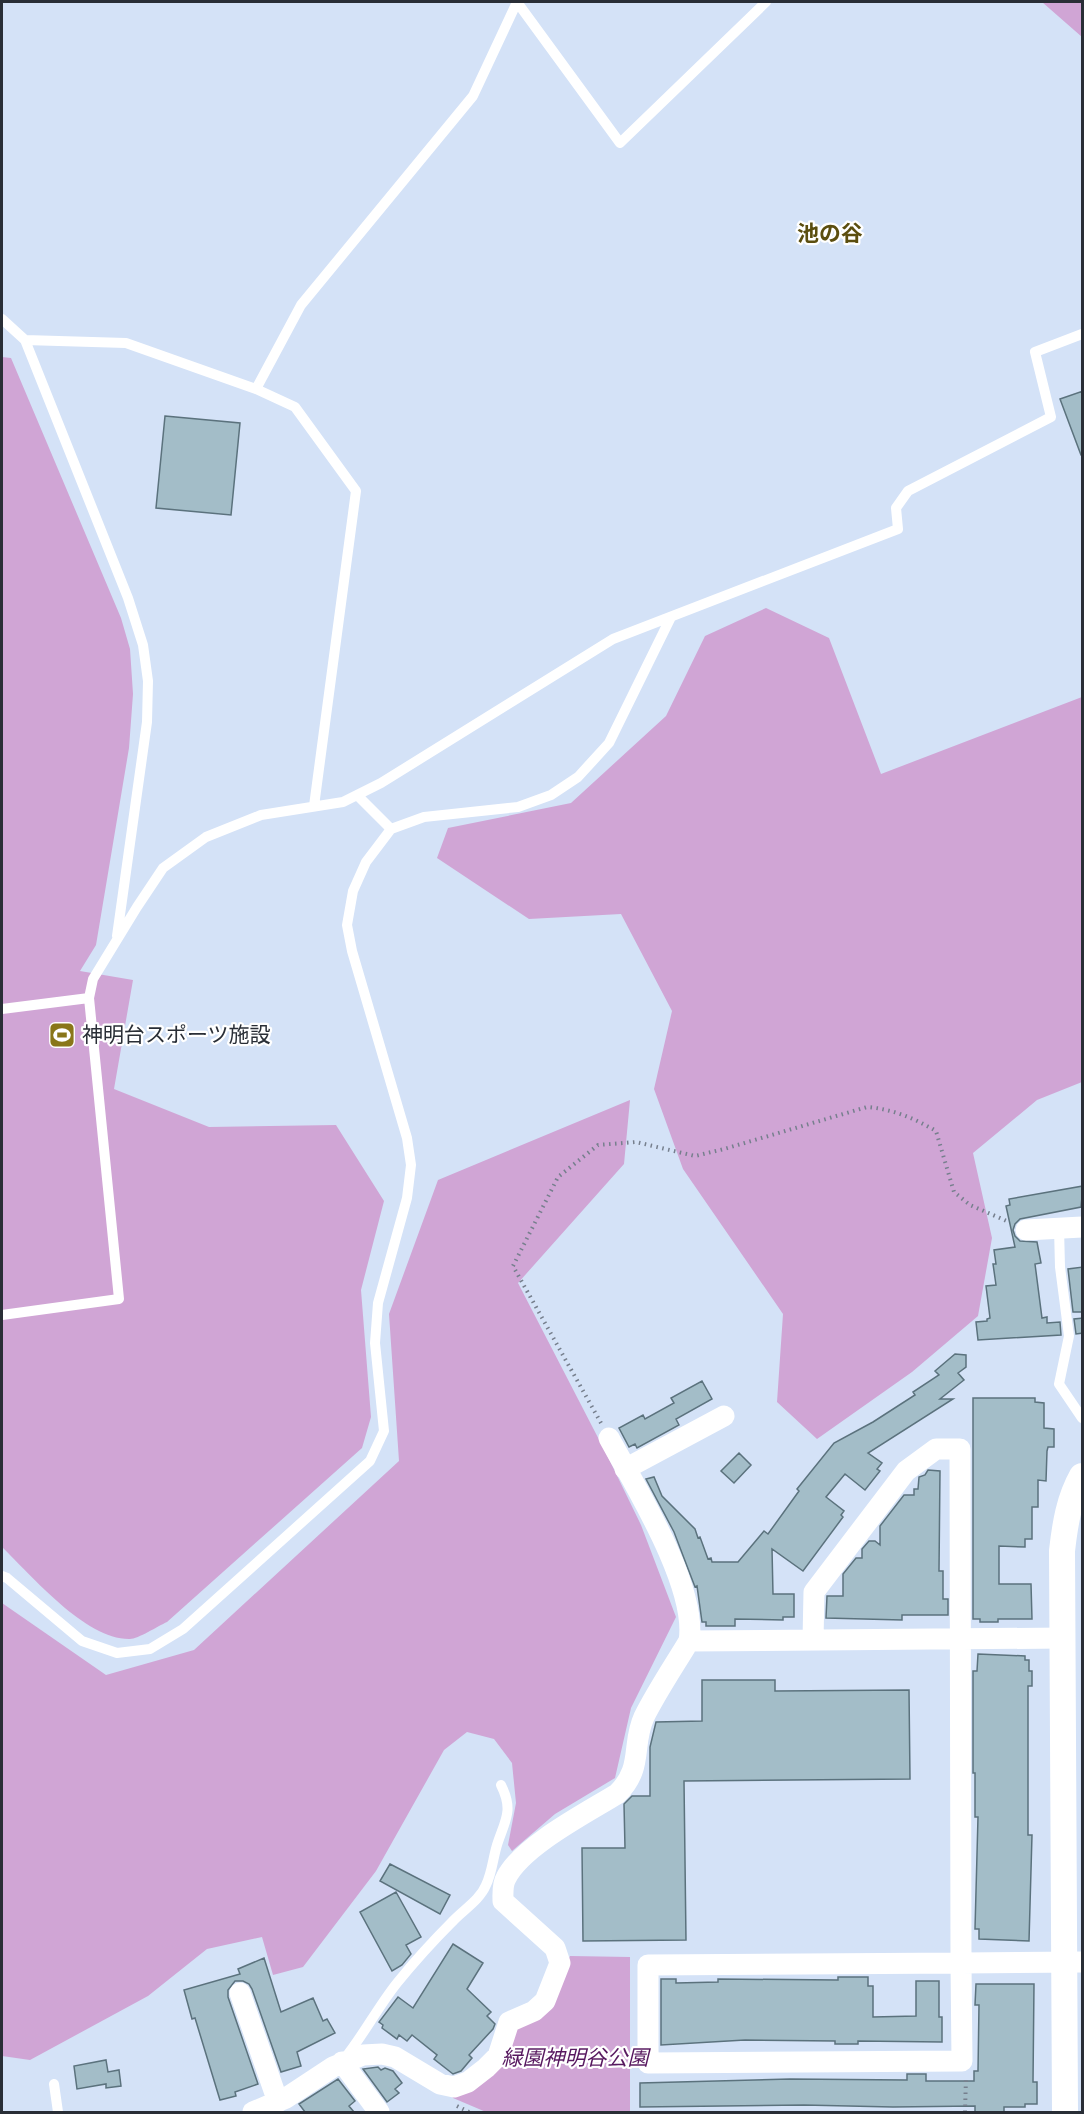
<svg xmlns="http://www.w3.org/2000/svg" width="1084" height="2114" font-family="'Times New Roman','Noto Sans JP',serif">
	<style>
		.green { fill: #d0a5d5 }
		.building { fill: #a3bdc8; stroke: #5b727d; stroke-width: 1.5 }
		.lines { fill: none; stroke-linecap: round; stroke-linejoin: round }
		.path { stroke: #767f8d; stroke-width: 4; stroke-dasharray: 1.5 4.5; stroke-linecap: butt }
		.service { stroke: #fff; stroke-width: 10 }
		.minor { stroke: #fff; stroke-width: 21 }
		.tertiary { stroke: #fff; stroke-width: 26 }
		.labels { text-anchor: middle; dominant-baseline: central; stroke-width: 4.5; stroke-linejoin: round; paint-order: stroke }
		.poi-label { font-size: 21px; fill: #292e36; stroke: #fff; text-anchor: start }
		.park-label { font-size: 21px; font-style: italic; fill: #57185f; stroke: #fff }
		.neighbourhood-label { font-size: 22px; font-weight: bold; fill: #5b4e0f; stroke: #fff }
	</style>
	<rect width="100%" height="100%" fill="#d4e2f7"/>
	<!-- green -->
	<path class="green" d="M 1042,2 L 1082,2 L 1082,37 Z
		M 2,357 L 11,358 L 121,618 L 130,649 L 133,694 L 129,748 L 96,945 L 80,971 L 133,980 L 114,1089 L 209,1127 L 336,1125 L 384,1201 L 361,1290 L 371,1417 L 362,1448 L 167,1622 C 158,1626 138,1639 130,1639 C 86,1640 32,1576 2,1547 Z
		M 766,608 L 829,638 L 881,774 L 1082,697 L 1082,1082 L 1037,1100 L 973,1153 L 992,1238 L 978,1316 L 912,1372 L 817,1439 L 777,1402 L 783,1314 L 683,1169 L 654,1089 L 672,1011 L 621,914 L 529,919 L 437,858 L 448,828 L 571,803 L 666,716 L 705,636 Z
		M 630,1100 L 624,1164 L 518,1283 L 608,1457 L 641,1525 L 676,1617 L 631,1708 L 615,1778 L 555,1814 L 512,1851 L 508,1845 L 516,1803 L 512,1763 L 494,1739 L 467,1732 L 444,1750 L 376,1871 L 303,1967 L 273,1975 L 262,1937 L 207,1949 L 148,1996 L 30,2060 L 2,2056 L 2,1603 L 106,1675 L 194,1650 L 399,1461 L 389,1314 L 438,1180 Z
		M 570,1956 L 630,1957 L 630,2112 L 486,2112 L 453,2098 L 450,2093 L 514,2028 L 567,1964 Z"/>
	<!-- building -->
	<path class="building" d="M 1083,391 L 1083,455 L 1081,455 L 1060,399 Z
		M 165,416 L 240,423 L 231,515 L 156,508 Z
		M 1083,1186 L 1081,1207 L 1020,1219 L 1015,1224 L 1013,1230 L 1015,1236 L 1020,1241 L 1037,1242 L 1041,1263 L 1035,1264 L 1042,1318 L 1047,1317 L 1047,1323 L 1060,1322 L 1061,1335 L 978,1340 L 976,1322 L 987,1321 L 987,1319 L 990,1318 L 986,1286 L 996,1285 L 993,1264 L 996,1264 L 994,1250 L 1015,1247 L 1006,1206 L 1010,1205 L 1009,1199 Z
		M 1083,1267 L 1083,1312 L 1073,1312 L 1068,1269 Z
		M 1083,1318 L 1083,1333 L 1076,1334 L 1074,1319 Z
		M 955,1354 L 966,1355 L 966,1367 L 958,1373 L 964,1380 L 940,1399 L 953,1399 L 868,1453 L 882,1463 L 877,1469 L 880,1471 L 865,1490 L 845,1474 L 826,1497 L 844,1511 L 841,1515 L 843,1517 L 803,1571 L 772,1549 L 773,1594 L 794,1594 L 794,1617 L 783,1617 L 783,1620 L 735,1619 L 735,1626 L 706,1626 L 706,1622 L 702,1622 L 697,1586 L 695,1587 L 674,1532 L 646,1479 L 654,1477 L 662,1496 L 695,1529 L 698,1538 L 700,1537 L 708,1559 L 711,1558 L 712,1562 L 738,1562 L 764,1531 L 768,1534 L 799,1491 L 797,1489 L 834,1443 L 873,1422 L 915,1395 L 913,1392 L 939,1375 L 935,1371 Z
		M 702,1381 L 712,1399 L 676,1419 L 679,1425 L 637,1448 L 635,1444 L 629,1447 L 619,1428 L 643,1415 L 645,1419 L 674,1403 L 671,1398 Z
		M 973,1398 L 1035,1398 L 1035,1402 L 1044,1403 L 1044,1428 L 1054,1429 L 1054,1447 L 1048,1447 L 1047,1451 L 1046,1481 L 1038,1480 L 1038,1507 L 1032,1507 L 1032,1539 L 1025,1539 L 1025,1547 L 999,1546 L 999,1584 L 1031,1584 L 1032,1619 L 998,1619 L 998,1622 L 980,1622 L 980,1619 L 973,1619 Z
		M 739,1453 L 751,1465 L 734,1483 L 721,1471 Z
		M 928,1470 L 940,1471 L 939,1571 L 943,1571 L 943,1599 L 948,1599 L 948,1615 L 902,1615 L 902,1620 L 826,1618 L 827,1596 L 843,1596 L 843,1574 L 856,1558 L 862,1558 L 862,1549 L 869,1541 L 875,1541 L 880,1545 L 880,1526 L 904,1495 L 914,1495 L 914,1489 L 918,1489 L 919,1477 L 925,1475 Z
		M 978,1654 L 1025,1656 L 1025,1660 L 1029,1660 L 1029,1671 L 1032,1671 L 1032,1686 L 1028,1686 L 1028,1835 L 1032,1835 L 1029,1941 L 979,1939 L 979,1929 L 975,1929 L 978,1817 L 975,1817 L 975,1773 L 973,1773 L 973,1671 L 977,1671 Z
		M 702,1680 L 775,1680 L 775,1691 L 909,1690 L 910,1779 L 684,1781 L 686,1940 L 583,1941 L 582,1848 L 625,1848 L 624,1804 L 632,1796 L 650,1796 L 650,1747 L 656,1722 L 702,1721 Z
		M 390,1864 L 450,1895 L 440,1914 L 380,1881 Z
		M 396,1892 L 421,1937 L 406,1945 L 411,1954 L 402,1965 L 392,1971 L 360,1912 Z
		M 453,1944 L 483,1963 L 467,1989 L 491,2012 L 487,2016 L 495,2024 L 493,2029 L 469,2055 L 472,2058 L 461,2071 L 453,2074 L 434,2059 L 437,2055 L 412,2035 L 407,2041 L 399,2035 L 397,2039 L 382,2028 L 383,2025 L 379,2022 L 398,1997 L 413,2008 Z
		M 264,1958 L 281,2012 L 313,1998 L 323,2021 L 327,2019 L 335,2033 L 297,2052 L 301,2066 L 281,2072 L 252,1989 L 249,1984 L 243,1981 L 235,1981 L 228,1990 L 228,1997 L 258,2084 L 235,2092 L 236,2096 L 220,2100 L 195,2018 L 192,2019 L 184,1990 L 240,1974 L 238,1969 Z
		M 838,1977 L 868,1977 L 868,1986 L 873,1986 L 873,2017 L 916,2016 L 916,1981 L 939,1981 L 939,2017 L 942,2017 L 942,2042 L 858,2041 L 858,2044 L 835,2044 L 835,2041 L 745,2040 L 661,2045 L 661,1979 L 676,1979 L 676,1983 L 718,1982 L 718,1979 L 838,1980 Z
		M 976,1984 L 1034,1984 L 1033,2082 L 1037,2082 L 1037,2104 L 1025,2104 L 1025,2107 L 1004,2107 L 1004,2112 L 975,2112 L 975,2106 L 893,2107 L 804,2105 L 640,2107 L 640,2083 L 790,2079 L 907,2080 L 907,2074 L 926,2074 L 926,2081 L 974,2081 L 974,2071 L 978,2071 L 979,2005 L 975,2005 Z
		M 106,2060 L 108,2072 L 119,2070 L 121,2086 L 106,2088 L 106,2084 L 77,2089 L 74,2066 Z
		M 378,2067 L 381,2070 L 385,2068 L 393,2071 L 402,2083 L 395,2089 L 399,2093 L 387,2102 L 363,2069 Z
		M 338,2079 L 355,2101 L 349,2106 L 354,2112 L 305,2112 L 299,2104 Z"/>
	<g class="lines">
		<!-- path -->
		<path class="path" d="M 601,1423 L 513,1266 L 558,1177 L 598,1145 L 636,1142 L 695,1156 L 724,1149 L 867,1107 C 892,1109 914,1118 936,1131 L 954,1192 L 970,1205 L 1009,1222
			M 457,2106 L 469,2112
			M 965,2112 L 966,2077"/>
		<!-- service -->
		<path class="service" d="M 517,2 L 620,143 L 766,2
			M 2,319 L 25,340 L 126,343 L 256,389 L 295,407 L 356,491 L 314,806
			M 25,340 L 128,598 L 143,645 L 148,681 L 147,722 L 117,936
			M 256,389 L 301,305 L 473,96 L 517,2
			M 357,795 L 391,829
			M 2,1009 L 89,998 L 93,979 L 137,907 L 163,868 L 206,837 L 261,815 L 343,802 L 381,783 L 613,639 L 898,529 L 896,508 L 908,491 L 1051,417 L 1035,352 L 1082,334
			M 1059,1228 L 1060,1267 L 1069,1336 L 1059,1384 L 1082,1418
			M 2,1315 L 119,1299 L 89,998
			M 2,1576 L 7,1578 L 82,1641 L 117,1653 L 150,1649 L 183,1629 L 370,1461 L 384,1431 L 375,1343 L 378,1303 L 407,1198 L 411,1165 L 407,1138 L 352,951 L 347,925 L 353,891 L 366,862 L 391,829 L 424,817 L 518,807 L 551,795 L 578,777 L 609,743 L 671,617
			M 345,2058 C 364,2034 378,2007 397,1983 C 414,1962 433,1941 452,1922 C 463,1910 480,1900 486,1885 C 492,1873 493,1858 497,1845 C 505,1820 514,1811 501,1785
			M 54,2084 L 58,2112"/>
		<!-- minor -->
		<path class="minor" d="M 1026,1230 L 1082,1227
			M 625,1469 L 724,1416
			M 813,1640 L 814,1592 L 906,1471 L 936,1449 L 960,1449 L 961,1963 L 1082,1962
			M 689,1641 L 1064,1638
			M 961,1963 L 962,2061 L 648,2063 L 648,1965 Z
			M 240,1993 L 278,2102
			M 342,2062 L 379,2112
			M 253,2112 L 286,2098 L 333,2067 L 363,2055 L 382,2054 L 395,2057 L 440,2084 L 454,2087 L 468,2082 L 486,2068 L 498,2056 L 509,2022 L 534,2011 L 545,2001 L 560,1963 L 555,1948 L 503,1901 C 503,1894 502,1885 506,1878 C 522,1846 586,1813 617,1794 C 644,1768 631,1745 644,1717 C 657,1691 674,1666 689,1641 C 698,1587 635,1486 609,1438"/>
		<!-- tertiary -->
		<path class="tertiary" d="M 1065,2112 L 1062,1551 C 1065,1524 1069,1499 1082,1476"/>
	</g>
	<!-- icons -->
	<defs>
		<symbol id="stadium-square" viewBox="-11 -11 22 22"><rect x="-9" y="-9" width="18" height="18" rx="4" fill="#897619" stroke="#fff"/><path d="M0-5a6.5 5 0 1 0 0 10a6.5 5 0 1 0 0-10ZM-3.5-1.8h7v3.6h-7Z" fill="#fff"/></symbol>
	</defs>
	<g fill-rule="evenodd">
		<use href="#stadium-square" x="47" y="1020" width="30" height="30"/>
	</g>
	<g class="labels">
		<!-- poi labels -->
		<g class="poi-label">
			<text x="82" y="1035">神明台スポーツ施設</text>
		</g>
		<!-- park labels -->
		<g class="park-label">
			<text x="575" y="2058">緑園神明谷公園</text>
		</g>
		<!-- neighbourhood labels -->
		<g class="neighbourhood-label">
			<text x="830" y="233">池の谷</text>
		</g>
	</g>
	<!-- border -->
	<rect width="1084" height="2114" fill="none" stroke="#292e36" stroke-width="6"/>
</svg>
